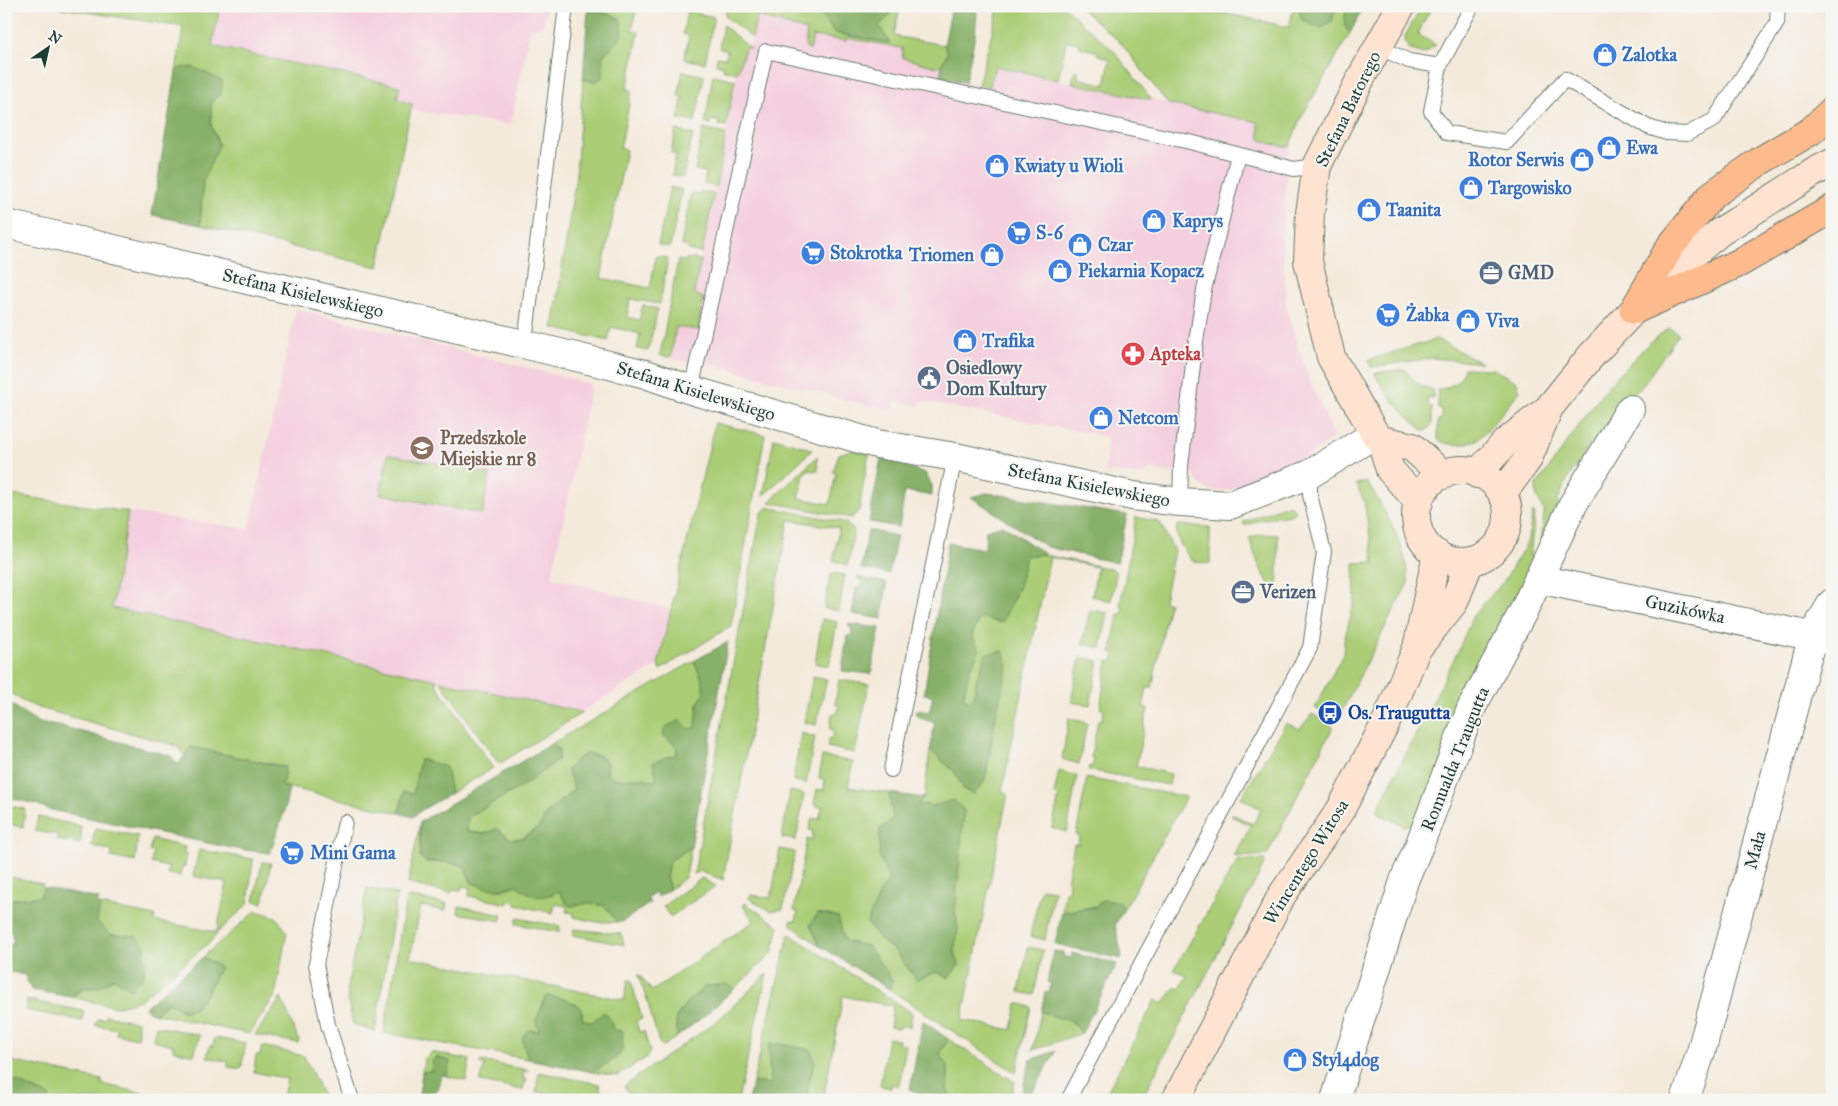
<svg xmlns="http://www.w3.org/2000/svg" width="1838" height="1106" font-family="'IM FELL Great Primer',serif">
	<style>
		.built { fill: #f4cfde }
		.green { fill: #aacd76; stroke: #648555 }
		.forest { fill: #87b067; stroke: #53764e }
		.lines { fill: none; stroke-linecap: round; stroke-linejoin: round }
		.lane-casing { stroke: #6a7a6e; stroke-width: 16 }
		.street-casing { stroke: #6a7a6e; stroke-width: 30 }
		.secondary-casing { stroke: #6a7a6e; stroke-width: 30 }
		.primary-casing { stroke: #6a7a6e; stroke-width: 30 }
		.lane { stroke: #fff; stroke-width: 14 }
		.street { stroke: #fff; stroke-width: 28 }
		.secondary { stroke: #fee3d1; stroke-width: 28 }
		.primary { stroke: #fcba8d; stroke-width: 28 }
		.labels { text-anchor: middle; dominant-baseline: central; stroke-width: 4; stroke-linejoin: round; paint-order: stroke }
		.shop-label { font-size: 18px; font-weight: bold; fill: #366cbe; stroke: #f6f6f2; text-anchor: start }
		.street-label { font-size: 18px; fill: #1f3d34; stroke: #f6f6f2 }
		.service-label { font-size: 18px; font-weight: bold; fill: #4e5e75; stroke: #f6f6f2; text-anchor: start }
		.health-label { font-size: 18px; font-weight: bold; fill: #be3a42; stroke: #f6f6f2; text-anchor: start }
		.education-label { font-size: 18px; font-weight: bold; fill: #785e54; stroke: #f6f6f2; text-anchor: start }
		.transit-label { font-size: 18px; font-weight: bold; fill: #164399; stroke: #f6f6f2; text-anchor: start }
	</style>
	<rect width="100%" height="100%" fill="#f6f6f2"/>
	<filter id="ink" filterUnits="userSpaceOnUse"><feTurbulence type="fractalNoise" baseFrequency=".02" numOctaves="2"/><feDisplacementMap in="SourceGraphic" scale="10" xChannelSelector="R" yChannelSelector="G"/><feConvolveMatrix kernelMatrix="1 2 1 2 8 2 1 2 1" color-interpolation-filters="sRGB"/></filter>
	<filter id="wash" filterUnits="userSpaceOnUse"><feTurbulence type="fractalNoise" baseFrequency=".0096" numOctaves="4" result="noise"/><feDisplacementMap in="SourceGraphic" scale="20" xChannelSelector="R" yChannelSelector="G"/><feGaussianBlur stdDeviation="1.12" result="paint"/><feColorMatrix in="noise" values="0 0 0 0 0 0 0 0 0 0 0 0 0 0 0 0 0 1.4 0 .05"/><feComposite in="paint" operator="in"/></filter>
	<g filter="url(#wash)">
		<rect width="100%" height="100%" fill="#f4eadb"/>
		<!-- built -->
		<path class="built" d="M 220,6 L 547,6 L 543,25 L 530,30 L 511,125 L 410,110 L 411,104 L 397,99 L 400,86 L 212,46 Z
			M 756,16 L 807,31 L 805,46 L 810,51 L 813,36 L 845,41 L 846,38 L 903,48 L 903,58 L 937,67 L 942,64 L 940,77 L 978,85 L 990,87 L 995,66 L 1258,122 L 1272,144 L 1289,147 L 1282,235 L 1286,301 L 1290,322 L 1309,380 L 1335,437 L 1313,453 L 1275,472 L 1239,489 L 1218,491 L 1209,490 L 1201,485 L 1196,480 L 1194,474 L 1149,470 L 1143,474 L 1137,475 L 1105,471 L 1108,437 L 921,401 L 919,406 L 895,401 L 894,409 L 866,405 L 708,363 L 691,363 L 670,358 L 676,327 L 698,330 L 700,296 L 694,293 L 726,134 L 726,126 L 736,75 L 746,47 L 750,48 L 749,46 L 751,43 Z
			M 296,309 L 591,384 L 552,577 L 671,609 L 658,665 L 581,712 L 112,608 L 128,512 L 249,529 Z"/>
		<!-- green -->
		<path class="green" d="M 48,6 L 220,6 L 212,46 L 400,86 L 397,99 L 412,104 L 378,267 L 200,225 L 203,180 L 219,145 L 211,125 L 211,103 L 221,94 L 180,68 L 176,72 L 183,27 Z
			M 588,6 L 637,6 L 632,30 L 639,32 L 627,89 L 632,90 L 620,148 L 626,150 L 601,278 L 650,288 L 656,256 L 668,258 L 660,304 L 630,299 L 627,317 L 639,320 L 643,305 L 658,309 L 648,351 L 637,349 L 640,334 L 611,327 L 608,341 L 553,328 L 576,175 L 583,79 L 595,82 L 603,56 L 612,15 L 588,10 Z
			M 727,6 L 774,6 L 781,16 L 803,16 L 816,7 L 835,33 L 889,43 L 879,26 L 889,16 L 891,6 L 900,6 L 894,36 L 944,45 L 948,52 L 942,64 L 937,67 L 903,58 L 902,48 L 846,38 L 846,41 L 813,36 L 810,51 L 805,46 L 807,31 L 757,16 L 752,38 L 725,16 Z
			M 999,6 L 1063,6 L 1115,52 L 1152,100 L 1072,83 L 1075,70 L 1078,71 L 1078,78 L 1105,85 L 1110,59 L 1098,55 L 1098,52 L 1079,47 L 1080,43 L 1066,41 L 1058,80 L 995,66 L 990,87 L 978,85 Z
			M 1078,6 L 1191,6 L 1289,27 L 1294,6 L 1301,6 L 1300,13 L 1332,21 L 1336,6 L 1348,6 C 1345,16 1341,25 1350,33 L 1302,116 L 1289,147 L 1272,144 L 1260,139 L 1258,122 L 1168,104 L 1121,43 Z
			M 1422,6 L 1432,6 L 1417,34 L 1436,45 L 1424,54 L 1408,49 L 1405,40 L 1405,36 Z
			M 687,11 L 714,17 L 705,63 L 684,59 L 689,36 L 683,34 Z
			M 723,25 L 751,49 L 746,47 L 737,73 L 723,70 L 724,66 L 716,64 L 717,57 L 726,58 L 727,50 L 719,48 Z
			M 683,71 L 704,76 L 695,122 L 678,119 L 683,97 L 678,96 Z
			M 713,75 L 735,80 L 726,126 L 719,125 L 719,121 L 711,120 L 710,124 L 705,123 Z
			M 703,129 L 726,134 L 716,187 L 704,184 L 706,172 L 695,170 Z
			M 676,130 L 693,134 L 683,177 L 672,175 L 676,154 L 671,153 Z
			M 670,187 L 682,190 L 670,247 L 658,245 Z
			M 700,191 L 714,194 L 702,253 L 688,250 L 689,247 L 681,245 L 691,193 L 699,195 Z
			M 687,258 L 701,260 L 694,293 L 703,298 L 698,330 L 676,327 L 671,356 L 668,357 L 660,355 L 678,260 L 686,261 Z
			M 1669,328 L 1679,334 L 1640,389 L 1628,398 L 1596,443 L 1592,442 L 1568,478 L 1557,502 L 1561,509 L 1541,550 L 1544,511 L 1536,495 L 1536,486 L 1605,389 L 1649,343 Z
			M 1437,339 L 1481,363 L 1434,358 L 1371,367 L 1368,360 Z
			M 1464,368 L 1493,369 L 1517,382 L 1520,391 C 1512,400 1484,437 1476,440 C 1463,446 1450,446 1438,440 L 1438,420 L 1442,419 L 1441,409 L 1438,409 L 1438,390 C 1450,387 1463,382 1464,368 Z
			M 1405,369 C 1412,380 1420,387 1433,390 L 1433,398 L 1428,397 L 1427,406 L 1432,407 L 1432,424 L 1425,432 C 1405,416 1387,396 1374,373 Z
			M 715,423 L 765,435 L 731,626 L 660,670 L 658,665 Z
			M 774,438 L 808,448 L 812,450 L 763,496 Z
			M 852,450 L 869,454 L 859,510 L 852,518 L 769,502 L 817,457 L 818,471 L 808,470 L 804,474 L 799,498 L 830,504 L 836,473 L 833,472 L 839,454 Z
			M 388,454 L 490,474 L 482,514 L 380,494 Z
			M 1367,482 C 1385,510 1408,549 1408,583 L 1337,720 L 1315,708 L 1343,654 L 1344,641 L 1355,599 L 1354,563 L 1374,562 L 1364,501 L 1356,484 Z
			M 6,494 L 128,512 L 112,608 L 437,680 L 436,684 L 493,768 L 451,793 L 446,767 L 413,794 L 404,792 L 399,813 L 282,786 L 285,767 L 191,747 L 185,756 L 177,746 L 39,708 L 22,701 L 6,690 Z
			M 1287,505 L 1290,505 L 1296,512 L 1291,515 L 1260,520 L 1245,526 L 1243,522 Z
			M 767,507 L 845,522 L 854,530 L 848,565 L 833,561 L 839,528 L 789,520 L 723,880 L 701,871 L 694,874 L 761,514 Z
			M 1533,512 L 1535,514 L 1530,557 L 1538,561 L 1416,823 L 1404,826 L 1377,813 L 1381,802 L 1436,695 L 1459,649 L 1472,617 L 1504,581 L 1527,543 Z
			M 1136,517 L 1160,522 L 1174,551 L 1164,601 L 1169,603 L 1152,688 L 1147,688 L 1143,707 L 1148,708 L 1136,766 L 1171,774 L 1169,785 L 1088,770 L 1089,766 L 1092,767 L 1094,759 L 1091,757 L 1098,720 L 1102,720 L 1104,710 L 1100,708 L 1108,661 L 1113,662 L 1115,654 L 1111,652 L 1118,614 L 1122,614 L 1123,607 L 1120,606 Z
			M 1177,525 L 1210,527 L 1210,564 L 1192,561 C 1184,550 1174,538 1177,525 Z
			M 1262,534 L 1278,535 L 1278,600 L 1259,566 L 1249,538 Z
			M 1040,554 L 1111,569 L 1115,571 L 1116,575 L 1111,601 L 1092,596 L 1097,567 L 1050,557 L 1002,791 L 1008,793 L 962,1020 L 1012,1030 L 1017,1003 L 1031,1007 L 1016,1073 L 889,989 L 893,981 C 870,955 841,939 810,925 L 820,946 L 791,925 L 791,920 L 796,921 L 798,912 L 794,910 L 807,839 L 812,840 L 813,831 L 809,830 L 812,818 L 819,819 L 822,807 L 814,805 L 817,789 L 824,790 L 825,779 L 819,778 L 822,756 L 853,762 L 848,787 L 889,793 L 893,819 L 879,855 L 889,880 L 880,893 L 880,940 L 894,950 L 917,980 L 936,972 L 948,978 L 959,964 L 954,950 L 958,929 L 955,912 L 963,810 L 954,800 L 933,806 L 917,804 L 924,798 L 930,750 L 954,771 L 964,790 L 991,739 L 1001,691 L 976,681 L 974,697 L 970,701 L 963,699 L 968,675 L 979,650 L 972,635 L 980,617 L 1002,623 L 1019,586 L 1026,556 Z
			M 831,573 L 845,575 L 839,611 L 824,608 Z
			M 1090,610 L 1108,613 L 1101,648 L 1082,644 Z
			M 822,619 L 837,622 L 829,666 L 815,663 Z
			M 1080,657 L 1099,661 L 1090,705 L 1071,702 Z
			M 694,661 L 702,679 L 705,693 L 698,703 L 696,729 L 688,729 L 677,747 L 676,756 L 666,757 L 657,781 C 651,781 646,778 640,778 C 625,776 622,784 607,774 L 607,762 L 600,756 L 586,753 L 574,789 L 547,813 L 540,826 L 523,838 L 511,839 L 497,829 L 483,834 L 466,831 L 468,817 L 524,785 L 558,760 L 559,749 L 551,744 Z
			M 813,676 L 827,679 L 816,725 L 804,722 Z
			M 839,680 L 869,684 L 855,753 L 827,747 L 829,738 L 832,738 L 834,730 L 830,729 L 832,714 L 837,714 L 839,705 L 835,704 Z
			M 440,681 L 581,712 L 580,714 L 499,764 Z
			M 1312,714 L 1333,727 L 1267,855 L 1239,857 L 1234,856 L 1251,826 L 1232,816 L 1232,814 L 1253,824 L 1261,809 L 1241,798 L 1286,723 L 1300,729 Z
			M 1069,718 L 1087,723 L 1079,764 L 1062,759 Z
			M 801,733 L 815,737 L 806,784 L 793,780 Z
			M 1059,771 L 1077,776 L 1067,832 L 1052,828 L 1059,796 L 1054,794 Z
			M 1087,778 L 1186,797 L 1124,909 L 1119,902 L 1062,912 L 1065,892 L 1068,892 L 1069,883 L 1067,882 L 1074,844 L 1078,844 L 1079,836 L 1076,835 Z
			M 790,791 L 804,794 L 796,840 L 782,838 Z
			M 6,805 L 25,809 L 23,827 L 6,824 Z
			M 38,817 L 81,826 L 80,833 L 82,834 L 80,844 L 57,840 L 58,835 L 35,831 Z
			M 420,822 L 420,856 L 426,862 L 444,862 L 463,865 L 472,883 L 503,890 L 516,885 L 531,895 L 559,891 L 566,903 L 572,906 L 588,903 L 605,906 L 617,922 L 596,922 L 574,917 L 574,913 L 566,912 L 567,906 L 555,904 L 553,913 L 516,905 L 516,902 L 509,900 L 508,904 L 469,896 L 470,887 L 462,886 L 461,890 L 453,889 L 451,893 L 408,884 Z
			M 95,828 L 138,836 L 135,862 L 111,857 L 112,851 L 92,846 Z
			M 152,839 L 185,847 L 184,854 L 187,855 L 185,866 L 182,867 L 180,876 L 167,874 L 168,867 L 151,863 L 153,852 L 149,851 Z
			M 691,847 L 686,877 L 670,889 L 666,877 L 669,861 Z
			M 780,849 L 795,852 L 783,909 L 771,911 L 748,898 L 751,895 L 771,898 Z
			M 199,850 L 253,859 L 248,904 L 218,932 L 217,931 L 227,883 L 193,876 Z
			M 1265,860 L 1264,865 L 1141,1100 L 1103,1100 L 1155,1000 L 1163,1004 L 1175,987 L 1180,989 L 1187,976 L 1174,970 L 1237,861 Z
			M 262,862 L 271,863 L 263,903 L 254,901 Z
			M 6,876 L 43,884 L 42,887 L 44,888 L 39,897 L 19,898 L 6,901 Z
			M 702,878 L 716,886 L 670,917 L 663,906 Z
			M 367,888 L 397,894 L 375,1032 L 353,1024 L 348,1001 L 347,988 Z
			M 1041,888 L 1054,890 L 1045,940 L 1030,936 Z
			M 410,897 L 447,904 L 445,911 L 421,906 L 410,958 L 624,1000 L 628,980 L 631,980 L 642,1019 L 636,1021 L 639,1032 L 644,1031 L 650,1052 L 646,1058 L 617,1076 L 592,1072 L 615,1059 L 611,1020 L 592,1022 L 582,1019 L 582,1008 L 539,1032 L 522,1038 L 528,1059 L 384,1033 L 406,898 Z
			M 745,903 L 779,926 L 772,954 L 734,989 L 729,984 L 688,1001 L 676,1017 L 677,1037 L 663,1046 L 659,1043 L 647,1000 L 638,975 L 640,975 L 652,991 L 754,921 L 743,906 Z
			M 100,905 L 155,916 L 154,921 L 217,932 L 217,934 L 211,941 L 140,1000 L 116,1007 L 71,997 L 83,989 L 99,987 L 114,978 L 136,936 L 112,935 L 96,922 Z
			M 459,906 L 502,915 L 501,921 L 458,913 Z
			M 256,911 L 276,917 L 287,932 L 275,996 L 249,1034 L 156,1014 L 168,1002 L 183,1012 L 220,968 L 203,957 Z
			M 517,918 L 560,926 L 559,932 L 516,924 Z
			M 574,929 L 621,934 L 624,945 L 573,935 Z
			M 789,934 L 912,1013 L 910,1027 L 901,1025 L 900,1029 L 890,1027 L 893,1006 L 843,996 L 823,1100 L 808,1100 L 808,1083 L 815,1061 L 769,1062 L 770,1084 L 753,1082 Z
			M 1028,947 L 1043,950 L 1034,995 L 1019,992 Z
			M 767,974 L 738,1100 L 633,1100 L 624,1086 L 717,1021 Z
			M 281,998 L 299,1041 L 298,1043 L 255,1035 Z
			M 27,1000 L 84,1011 L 82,1021 L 26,1010 Z
			M 1041,1012 L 1073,1022 L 1082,1033 L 1033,1050 Z
			M 106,1015 L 138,1022 L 138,1038 L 116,1034 L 117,1029 L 95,1025 L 99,1018 L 105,1019 Z
			M 156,1026 L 200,1035 L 194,1055 L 173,1050 L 173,1045 L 153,1040 Z
			M 215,1038 L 246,1043 L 241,1069 L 228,1067 L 228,1062 L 207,1057 L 210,1045 L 213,1046 Z
			M 888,1038 L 899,1040 L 898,1044 L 906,1045 L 899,1086 L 892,1084 L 891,1088 L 880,1086 Z
			M 948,1039 L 1015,1082 L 1010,1100 L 955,1099 L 946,1090 C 949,1075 950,1066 940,1054 Z
			M 262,1046 L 304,1056 L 325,1100 L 282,1100 L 287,1079 L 254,1072 L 256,1055 L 260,1055 Z
			M 431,1052 L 470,1060 L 466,1081 L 447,1076 L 450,1061 L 432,1071 L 422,1072 L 424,1059 Z
			M 6,1060 L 102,1080 L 102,1084 L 157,1096 L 157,1099 L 159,1100 L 49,1100 L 48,1096 L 6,1077 Z
			M 481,1061 L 528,1070 L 528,1071 L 524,1071 L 523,1078 L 527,1079 L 526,1083 L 524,1083 L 523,1090 L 480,1082 L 485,1065 L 480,1064 Z
			M 539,1072 L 599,1084 L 601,1091 L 595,1100 L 536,1092 Z"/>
		<!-- forest -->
		<path class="forest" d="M 774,6 L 891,6 L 889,16 L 879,26 L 890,43 L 835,33 L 816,7 L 803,16 L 781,16 Z
			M 952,6 L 977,12 L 975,36 L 965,82 L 940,77 L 942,64 L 948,52 L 944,45 Z
			M 1301,6 L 1336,6 L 1332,21 L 1320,29 L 1302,20 L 1300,13 Z
			M 1348,6 L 1364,6 L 1350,33 C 1341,25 1345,16 1348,6 Z
			M 588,10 L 612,15 L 621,20 L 623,35 L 603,56 L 603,77 L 595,82 L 583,79 Z
			M 193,67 L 222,81 L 221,94 L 211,103 L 211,125 L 219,145 L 203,180 L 200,225 L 152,215 L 176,72 L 180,68 Z
			M 881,458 L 925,473 L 932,485 L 932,496 L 905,491 L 899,527 L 869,522 Z
			M 987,493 L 1127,515 L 1117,563 L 1047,547 L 971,497 Z
			M 1003,525 L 1045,554 L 1026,556 L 1019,586 L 1002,623 L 980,617 L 972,635 L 979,650 L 968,675 L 963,699 L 970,701 L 974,697 L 976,681 L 986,654 L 1003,651 L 1008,666 L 996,714 L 987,770 L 984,782 L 974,794 L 964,790 L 954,771 L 930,750 L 935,723 L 920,718 L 917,715 L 916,710 L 929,712 L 933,696 L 924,694 L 948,543 L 985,549 L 986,530 Z
			M 868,530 L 897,536 L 889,574 L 861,569 Z
			M 858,577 L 887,583 L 882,619 L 852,614 L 856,588 L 860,588 L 862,581 L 858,579 Z
			M 849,624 L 880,628 L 871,674 L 842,671 L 847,636 L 851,636 L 852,628 L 849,627 Z
			M 728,642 L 691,847 L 669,861 L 666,877 L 670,889 L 658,897 L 655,892 L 647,898 L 650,903 L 622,922 L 617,922 L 605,906 L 588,903 L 572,906 L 566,903 L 559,891 C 538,901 534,897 516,885 C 498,891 490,890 472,883 L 463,865 L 444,862 L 426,862 L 420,857 L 420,822 L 551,744 L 559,749 L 558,760 L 524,785 L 468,817 L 467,831 L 483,834 L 497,829 L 511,839 L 523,838 L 540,826 L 547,813 L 574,789 L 567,770 C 579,754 591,748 607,762 L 607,774 C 622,784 625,776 640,778 C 646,778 650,781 657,781 L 653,763 L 666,757 L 676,755 L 677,747 L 663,735 L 665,727 L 681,720 L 688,729 L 696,728 L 698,703 L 705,693 L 702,679 L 694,661 Z
			M 6,701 L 39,723 L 64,727 L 171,756 L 178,765 L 191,747 L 285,767 L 282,786 L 289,788 L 284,812 L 270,853 L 236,849 L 47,809 L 36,804 L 6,797 Z
			M 420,759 L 446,767 L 451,793 L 420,811 L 413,817 L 399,813 L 404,792 L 413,793 Z
			M 889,793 L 924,798 L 918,804 L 933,806 L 954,800 L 964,810 L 955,912 L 958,929 L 954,950 L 959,965 L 948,978 L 936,972 L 917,980 L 894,950 L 880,940 L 867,923 L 880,893 L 889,880 L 879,855 L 880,829 L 893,819 Z
			M 44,888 L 99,899 L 97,904 L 100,905 L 97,922 L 112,935 L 136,936 L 145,946 L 144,976 L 131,989 L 114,978 L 99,987 L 83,989 L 71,997 L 31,990 L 25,975 L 6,971 L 6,945 L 14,944 L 11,931 L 6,931 L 6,901 L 19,898 L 39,897 Z
			M 1102,900 L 1119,902 L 1124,909 L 1115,925 L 1122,956 L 1122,959 L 1055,944 L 1062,912 L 1096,907 Z
			M 818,913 L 838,917 L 845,941 L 868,946 L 893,981 L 889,989 L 820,946 L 810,925 Z
			M 1054,951 L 1063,952 L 1063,956 L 1071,958 L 1072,953 L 1117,964 L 1082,1033 L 1073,1022 L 1041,1012 L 1045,992 L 1049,993 L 1051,984 L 1047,982 Z
			M 203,957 L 220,967 L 206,995 L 194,1009 L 183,1012 L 168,1002 L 156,1014 L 150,1012 L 145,1007 Z
			M 729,984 L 734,989 L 704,1016 L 677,1037 L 676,1017 L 688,1001 L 706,986 Z
			M 546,996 L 566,999 L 582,1008 L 582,1019 L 592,1022 L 604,1012 L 611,1020 L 613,1030 L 623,1031 L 622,1051 L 615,1059 L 592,1072 L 528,1059 L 522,1038 L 528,1030 L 539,1031 L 536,1021 Z
			M 923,1021 L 948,1039 L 940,1054 C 949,1066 949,1075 947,1090 L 957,1100 L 927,1100 L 910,1089 Z
			M 769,1044 L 783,1044 L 811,1050 L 815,1061 L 808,1083 L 808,1100 L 748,1100 L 753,1082 L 770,1084 Z
			M 1056,1051 L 1028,1100 L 1020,1100 L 1030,1060 Z
			M 436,1057 L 450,1061 L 447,1076 L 442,1075 C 440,1087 437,1095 425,1100 L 419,1095 L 422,1072 L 432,1071 L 432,1061 Z
			M 6,1077 L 49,1096 L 49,1100 L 6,1100 Z"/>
	</g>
	<g filter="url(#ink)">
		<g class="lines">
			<defs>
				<path id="lane" d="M 1472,6 L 1440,66 L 1431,111 L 1447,133 L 1507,142 L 1565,79 L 1648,127 L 1667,133 L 1687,134 L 1714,120 L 1777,23 L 1778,6
					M 1378,47 L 1409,61 L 1440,66
					M 523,344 L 527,327 L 566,6
					M 691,390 L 766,51 L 1190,142 L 1294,169 L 1317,166
					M 1180,502 L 1181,466 L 1195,348 L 1204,290 L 1238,155
					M 891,770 L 955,457
					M 345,822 L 316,964 L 328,1025 L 352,1100
					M 1068,1100 L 1310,648 L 1324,552 L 1310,495 L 1310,474"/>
				<path id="street" d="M 6,224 L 523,344 L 646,374 L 691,390 L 877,444 L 955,457 L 1133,496 L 1180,502 L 1230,505 L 1310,474 L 1375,434
					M 1538,579 L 1830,640
					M 1335,1100 L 1405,878 L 1419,846 L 1471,709 L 1525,608 L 1572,506 L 1630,409
					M 1685,1100 L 1701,1052 L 1813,635 L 1832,603"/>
				<path id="secondary" d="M 1401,6 L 1362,76 L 1317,166 L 1310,213 L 1308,261 L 1331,357 L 1375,434 L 1381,440 L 1390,470 L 1419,502
					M 1381,440 L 1412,447 L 1443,475
					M1416 516a46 46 0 1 1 92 0a46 46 0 1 1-92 0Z
					M 1477,474 L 1506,442 L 1548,409 L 1591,356 L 1634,310 L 1680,265 L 1720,232 L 1816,171 L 1832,163
					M 1502,494 L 1528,459 L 1548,410
					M 1420,645 L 1454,602 L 1470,561
					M 1176,1100 L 1282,895 L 1341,809 L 1386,722 L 1417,648 L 1437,554"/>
				<path id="primary" d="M 1634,310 L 1670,247 L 1712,195 L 1760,161 L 1811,131 L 1832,111
					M 1634,310 L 1739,263 L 1832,209"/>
			</defs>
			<!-- lane casing -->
			<use href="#lane" class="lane-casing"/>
			<!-- street casing -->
			<use href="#street" class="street-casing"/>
			<!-- secondary casing -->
			<use href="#secondary" class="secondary-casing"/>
			<!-- primary casing -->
			<use href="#primary" class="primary-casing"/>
			<!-- lane -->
			<use href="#lane" class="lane"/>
			<!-- street -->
			<use href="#street" class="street"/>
			<!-- secondary -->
			<use href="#secondary" class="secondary"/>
			<!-- primary -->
			<use href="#primary" class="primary"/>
		</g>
	</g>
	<!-- icons -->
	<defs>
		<symbol id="shop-disc" viewBox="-11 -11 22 22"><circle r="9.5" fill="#3f7fe0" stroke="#f6f6f2"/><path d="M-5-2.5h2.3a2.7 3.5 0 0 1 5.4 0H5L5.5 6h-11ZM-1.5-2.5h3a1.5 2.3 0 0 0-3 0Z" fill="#fff"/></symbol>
		<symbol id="supermarket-disc" viewBox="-11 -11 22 22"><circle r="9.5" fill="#3f7fe0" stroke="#f6f6f2"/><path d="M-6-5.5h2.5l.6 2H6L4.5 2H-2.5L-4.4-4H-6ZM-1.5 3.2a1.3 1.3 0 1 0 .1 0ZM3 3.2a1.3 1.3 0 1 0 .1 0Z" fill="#fff"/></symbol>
		<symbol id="office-disc" viewBox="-11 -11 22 22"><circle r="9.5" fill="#5c6f8a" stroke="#f6f6f2"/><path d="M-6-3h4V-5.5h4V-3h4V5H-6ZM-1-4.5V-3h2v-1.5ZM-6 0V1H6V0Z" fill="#fff"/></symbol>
		<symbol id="pharmacy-disc" viewBox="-11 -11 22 22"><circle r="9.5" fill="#e0444e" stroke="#f6f6f2"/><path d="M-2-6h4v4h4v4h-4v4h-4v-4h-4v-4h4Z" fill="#fff"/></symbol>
		<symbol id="civic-disc" viewBox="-11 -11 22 22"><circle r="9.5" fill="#5c6f8a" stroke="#f6f6f2"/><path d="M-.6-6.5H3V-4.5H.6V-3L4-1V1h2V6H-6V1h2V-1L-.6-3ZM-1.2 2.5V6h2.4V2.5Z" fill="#fff"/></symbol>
		<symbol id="school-disc" viewBox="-11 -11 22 22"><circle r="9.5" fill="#8d6e63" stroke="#f6f6f2"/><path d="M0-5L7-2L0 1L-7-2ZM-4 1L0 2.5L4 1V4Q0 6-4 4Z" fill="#fff"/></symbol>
		<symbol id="bus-disc" viewBox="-11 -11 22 22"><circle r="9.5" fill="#1a4fb4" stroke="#f6f6f2"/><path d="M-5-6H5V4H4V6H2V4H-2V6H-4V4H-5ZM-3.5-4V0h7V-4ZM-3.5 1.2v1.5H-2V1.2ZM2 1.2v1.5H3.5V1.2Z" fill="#fff"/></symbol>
	</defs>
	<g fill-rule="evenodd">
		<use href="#shop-disc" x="1591" y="41" width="28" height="28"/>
		<use href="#shop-disc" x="1595" y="134" width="28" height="28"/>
		<use href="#shop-disc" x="1568" y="146" width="28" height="28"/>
		<use href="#shop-disc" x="983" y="152" width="28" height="28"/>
		<use href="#shop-disc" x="1457" y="174" width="28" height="28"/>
		<use href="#shop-disc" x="1355" y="196" width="28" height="28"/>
		<use href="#shop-disc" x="1140" y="207" width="28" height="28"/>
		<use href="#supermarket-disc" x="1005" y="219" width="28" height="28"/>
		<use href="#shop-disc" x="1066" y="231" width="28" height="28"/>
		<use href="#supermarket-disc" x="799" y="239" width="28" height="28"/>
		<use href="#shop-disc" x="978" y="241" width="28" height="28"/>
		<use href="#shop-disc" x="1046" y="257" width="28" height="28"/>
		<use href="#office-disc" x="1477" y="259" width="28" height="28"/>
		<use href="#supermarket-disc" x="1374" y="301" width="28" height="28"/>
		<use href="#shop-disc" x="1454" y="307" width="28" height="28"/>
		<use href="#shop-disc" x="951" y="327" width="28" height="28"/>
		<use href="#pharmacy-disc" x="1119" y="340" width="28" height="28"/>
		<use href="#civic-disc" x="915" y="364" width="28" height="28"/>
		<use href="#shop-disc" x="1087" y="404" width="28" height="28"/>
		<use href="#school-disc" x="408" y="434" width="28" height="28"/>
		<use href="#office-disc" x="1229" y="578" width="28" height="28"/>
		<use href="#bus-disc" x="1316" y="699" width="28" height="28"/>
		<use href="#supermarket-disc" x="278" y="839" width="28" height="28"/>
		<use href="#shop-disc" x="1281" y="1046" width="28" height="28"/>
	</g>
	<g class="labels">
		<!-- shop labels -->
		<g class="shop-label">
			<text x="1622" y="55">Zalotka</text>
			<text x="1626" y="148">Ewa</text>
			<text x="1564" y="160" text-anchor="end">Rotor Serwis</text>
			<text x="1014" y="166">Kwiaty u Wioli</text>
			<text x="1488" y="188">Targowisko</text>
			<text x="1386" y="210">Taanita</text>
			<text x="1172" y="221">Kaprys</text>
			<text x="1036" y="233">S-6</text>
			<text x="1098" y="245">Czar</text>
			<text x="830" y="253">Stokrotka</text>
			<text x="974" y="255" text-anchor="end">Triomen</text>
			<text x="1078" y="271">Piekarnia Kopacz</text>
			<text x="1406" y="315">Żabka</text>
			<text x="1486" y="321">Viva</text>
			<text x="982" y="341">Trafika</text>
			<text x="1118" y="418">Netcom</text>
			<text x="310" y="853">Mini Gama</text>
			<text x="1312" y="1060">Styl4dog</text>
		</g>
		<!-- street labels -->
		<g class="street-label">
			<text transform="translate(1348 109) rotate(-64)">Stefana Batorego</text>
			<text transform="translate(303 293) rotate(13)">Stefana Kisielewskiego</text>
			<text transform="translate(696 391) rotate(17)">Stefana Kisielewskiego</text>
			<text transform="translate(1089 485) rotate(11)">Stefana Kisielewskiego</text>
			<text transform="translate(1685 609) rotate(12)">Guzikówka</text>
			<text transform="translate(1455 759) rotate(-68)">Romualda Traugutta</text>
			<text transform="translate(1755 850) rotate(-75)">Mała</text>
			<text transform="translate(1306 862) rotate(-58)">Wincentego Witosa</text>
		</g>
		<!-- service labels -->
		<g class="service-label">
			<text x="1508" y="273">GMD</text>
			<text x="946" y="368">Osiedlowy<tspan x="946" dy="21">Dom Kultury</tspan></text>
			<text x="1260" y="592">Verizen</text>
		</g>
		<!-- health labels -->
		<g class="health-label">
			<text x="1150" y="354">Apteka</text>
		</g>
		<!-- education labels -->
		<g class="education-label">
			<text x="440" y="438">Przedszkole<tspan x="440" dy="21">Miejskie nr 8</tspan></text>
		</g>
		<!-- transit labels -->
		<g class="transit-label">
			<text x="1348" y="713">Os. Traugutta</text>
		</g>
	</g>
	<!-- margin -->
	<rect width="1838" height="1106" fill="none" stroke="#f6f6f2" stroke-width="25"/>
	<!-- north arrow -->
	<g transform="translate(48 48) rotate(34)" stroke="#f6f6f2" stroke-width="4" paint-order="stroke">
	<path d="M0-4L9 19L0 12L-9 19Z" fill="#1f3d34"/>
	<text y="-8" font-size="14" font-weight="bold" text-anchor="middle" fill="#1f3d34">N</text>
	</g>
</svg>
